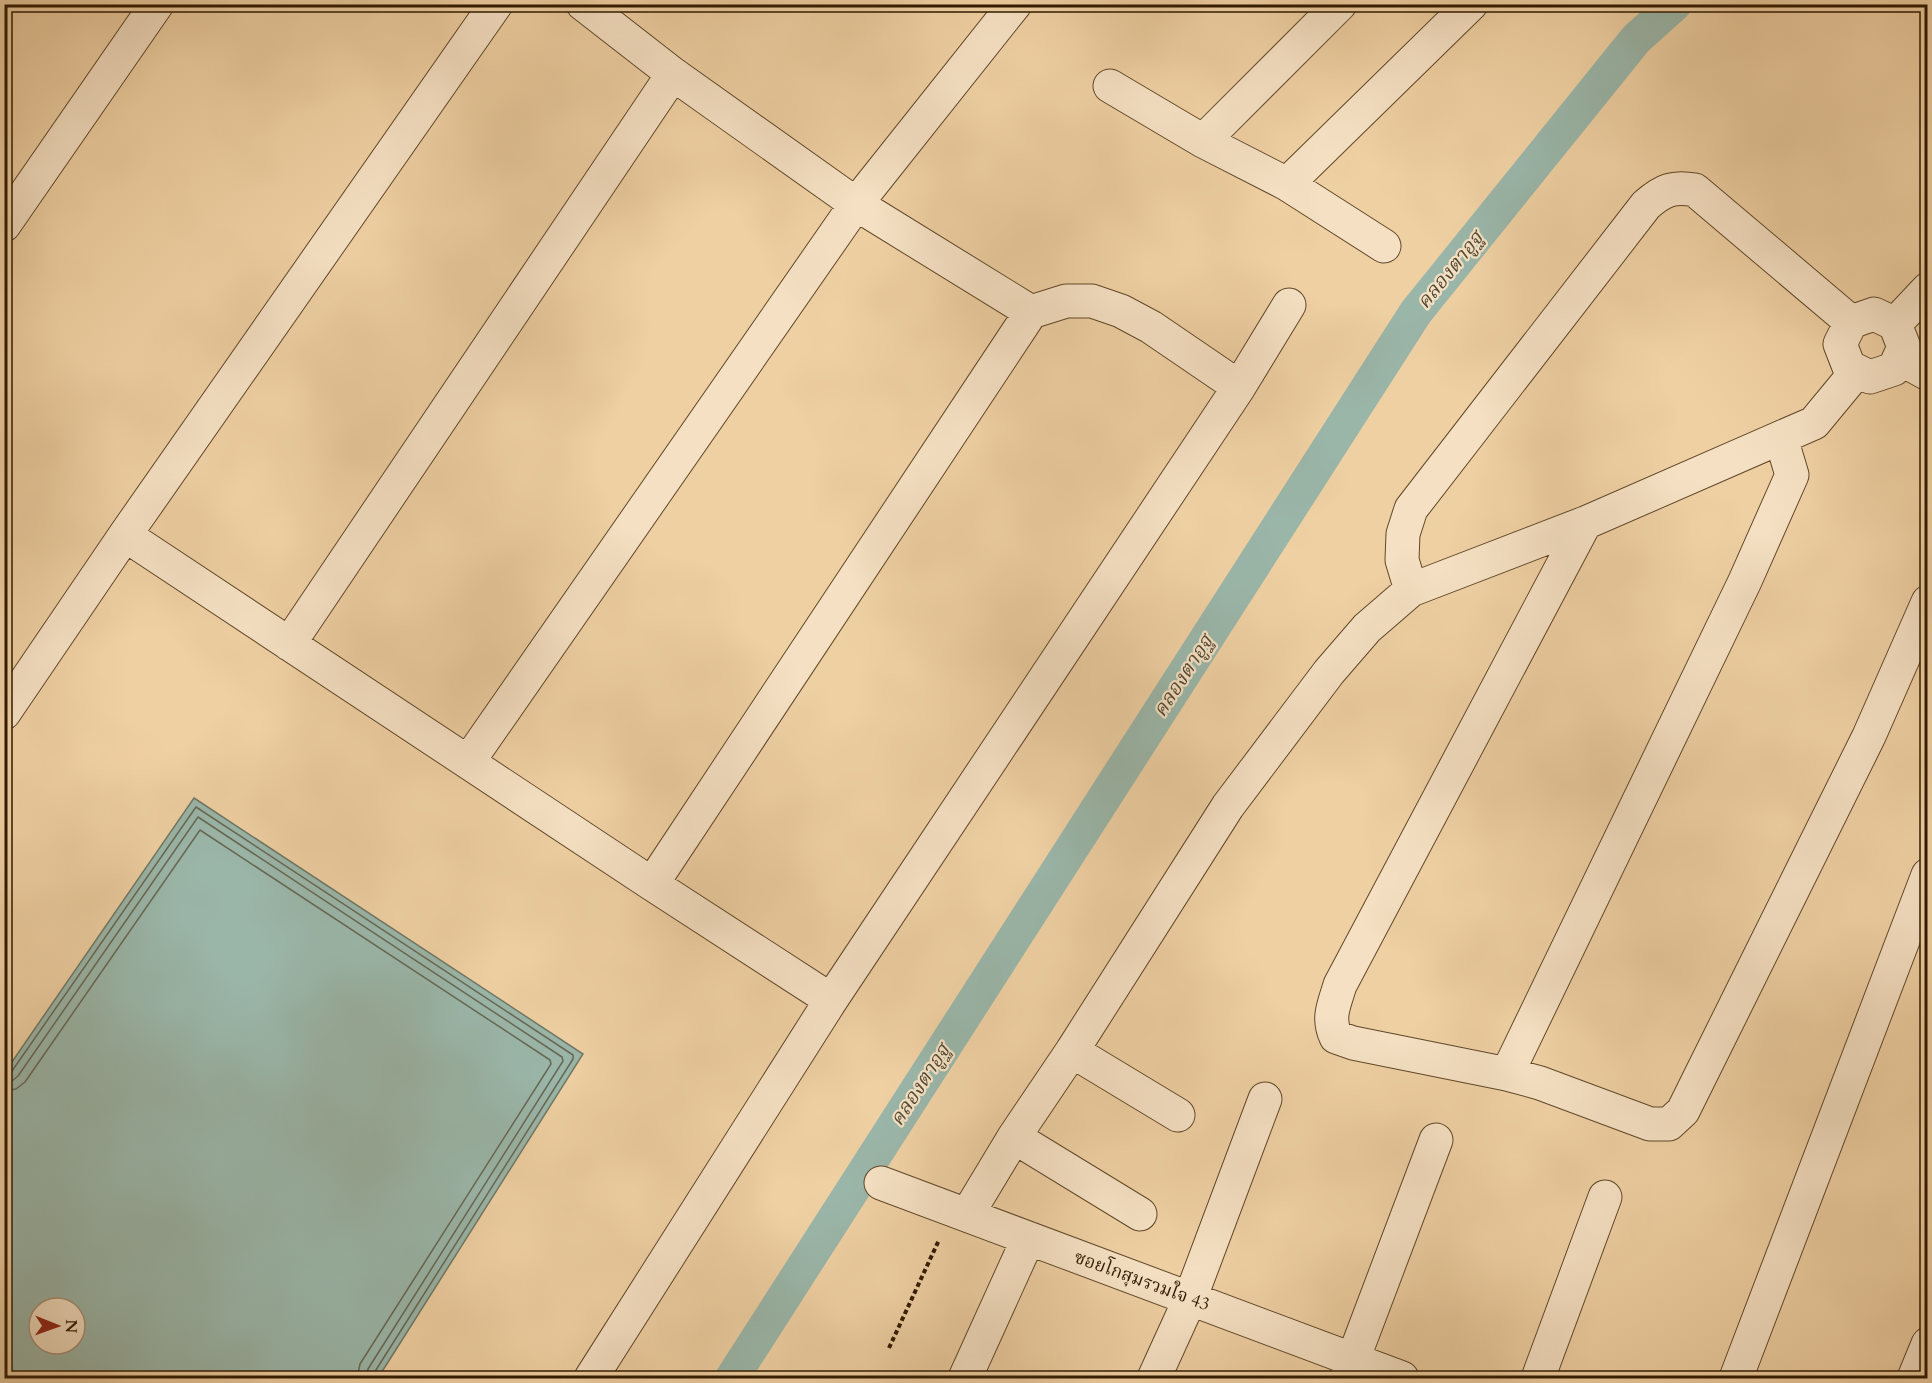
<svg xmlns="http://www.w3.org/2000/svg" width="1932" height="1383" font-family="Cardo,'Noto Serif Thai',serif">
	<style>
		.water { fill: #9ab6a9; stroke: #707865; stroke-width: 1.5; fill-rule: evenodd }
		.lines { fill: none; stroke-linecap: round; stroke-linejoin: round }
		.shore { stroke: #666854; stroke-width: 1.5 }
		.canal { stroke: #9ab6a9; stroke-width: 34 }
		.minor-casing { stroke: #604829; stroke-width: 35 }
		.path { stroke: #311a00; stroke-width: 4; stroke-dasharray: 4.5 3; stroke-linecap: butt }
		.minor { stroke: #f5e0c3; stroke-width: 33 }
		.labels { text-anchor: middle; dominant-baseline: central; stroke-width: 4.5; stroke-linejoin: round; paint-order: stroke }
		.street-label { font-size: 18px; fill: #311a00; stroke: #f5e0c3 }
		.water-label { font-size: 20px; font-style: italic; fill: #504933; stroke: #f5e0c3 }
	</style>
	<rect width="100%" height="100%" fill="#efd0a3"/>
	<filter id="stains"><feTurbulence type="fractalNoise" baseFrequency=".00333" numOctaves="4"/><feColorMatrix values="0 0 0 0 .2 0 0 0 0 .09 0 0 0 0 .02 0 0 0 .5 -.17"/></filter>
	<radialGradient id="worn" r=".72"><stop offset=".6" stop-color="#630" stop-opacity="0"/><stop offset="1" stop-color="#630" stop-opacity=".3"/></radialGradient>
	<!-- water -->
	<path class="water" d="M 194,798 L 583,1054 L 378,1378 L 5,1378 L 5,1072 ZM 39,1308 L 75,1308 L 75,1344 L 39,1344 Z"/>
	<g class="lines">
		<!-- shore -->
		<path class="shore" d="M 4,1075 L 12,1071 L 196,807 L 573,1055 L 573,1059 L 374,1373 L 373,1378
			M 4,1082 L 12,1081 L 18,1076 L 198,817 L 562,1057 L 563,1061 L 368,1369 L 366,1378
			M 4,1091 L 16,1089 L 25,1082 L 200,830 L 550,1060 L 551,1064 L 360,1364 L 357,1378"/>
		<!-- canal -->
		<path class="canal" d="M 732,1378 L 1416,312 L 1636,39 L 1675,4"/>
		<defs>
			<path id="minor" d="M 583,4 L 673,74 L 856,204 L 1031,312
				M 1110,86 L 1203,141 L 1287,184 L 1384,246
				M 1203,141 L 1340,4
				M 1287,184 L 1471,4
				M 4,225 L 157,4
				M 1874,314 L 1895,324 L 1904,347 L 1894,369 L 1870,377 L 1849,367 L 1840,344 L 1851,322 Z
				M 1895,324 L 1928,289
				M 1899,358 L 1928,374
				M 1857,371 L 1814,423 L 1585,523 L 1340,985 C 1334,1005 1327,1018 1336,1037 L 1353,1043 L 1507,1074 L 1540,1083 L 1650,1124 L 1669,1124 L 1683,1111 L 1869,736 L 1928,602
				M 125,535 L 652,884 L 831,1000
				M 1411,590 L 1402,560 L 1403,534 L 1411,509 L 1646,205 C 1663,190 1673,186 1695,190 L 1851,322
				M 289,644 L 673,74
				M 4,713 L 125,535 L 496,4
				M 468,762 L 856,204 L 1015,4
				M 652,884 L 1031,312 L 1066,301 L 1092,301 L 1121,311 L 1151,327 L 1239,387
				M 1072,1051 L 1178,1115
				M 1507,1074 L 1745,581 L 1792,475 L 1781,438
				M 1014,1137 L 1140,1214
				M 881,1183 L 1402,1378
				M 967,1215 L 1014,1137 L 1072,1051 L 1228,806 L 1329,672 L 1367,628 L 1411,590 L 1585,523
				M 591,1378 L 831,1000 L 1239,387 L 1289,305
				M 965,1378 L 1028,1239
				M 1154,1378 L 1190,1299 L 1265,1099
				M 1346,1378 L 1436,1140
				M 1538,1378 L 1605,1197
				M 1736,1378 L 1928,875
				M 1914,1378 L 1928,1344"/>
		</defs>
		<!-- minor casing -->
		<use href="#minor" class="minor-casing"/>
		<!-- path -->
		<path class="path" d="M 889,1348 L 939,1240"/>
		<!-- minor -->
		<use href="#minor" class="minor"/>
	</g>
	<g class="labels">
		<!-- street labels -->
		<g class="street-label">
			<text transform="translate(1142 1281) rotate(20)">ซอยโกสุมรวมใจ 43</text>
		</g>
		<!-- water labels -->
		<g class="water-label">
			<text transform="translate(1450 270) rotate(-51)">คลองตาอูฐ</text>
			<text transform="translate(1183 676) rotate(-57)">คลองตาอูฐ</text>
			<text transform="translate(920 1085) rotate(-57)">คลองตาอูฐ</text>
		</g>
	</g>
	<!-- margin -->
	<rect width="1932" height="1383" fill="none" stroke="#efd0a3" stroke-width="24"/>
	<rect x="6" y="6" width="1920" height="1371" fill="none" stroke="#311a00" stroke-width="3"/>
	<rect x="12" y="12" width="1908" height="1359" fill="none" stroke="#311a00" stroke-width="1.5"/>
	<!-- north arrow -->
	<g transform="translate(57 1326) rotate(91)"><circle r="28" fill="#f5e0c3" stroke="#a79175" stroke-width="1.5"/>
	<path d="M0-4.5L10 22L0 15L-10 22Z" fill="#8f2418"/>
	<text y="-9" font-size="16" font-weight="bold" text-anchor="middle" fill="#311a00">N</text>
	</g>
	<rect width="100%" height="100%" filter="url(#stains)"/>
	<rect width="100%" height="100%" fill="url(#worn)"/>
</svg>
